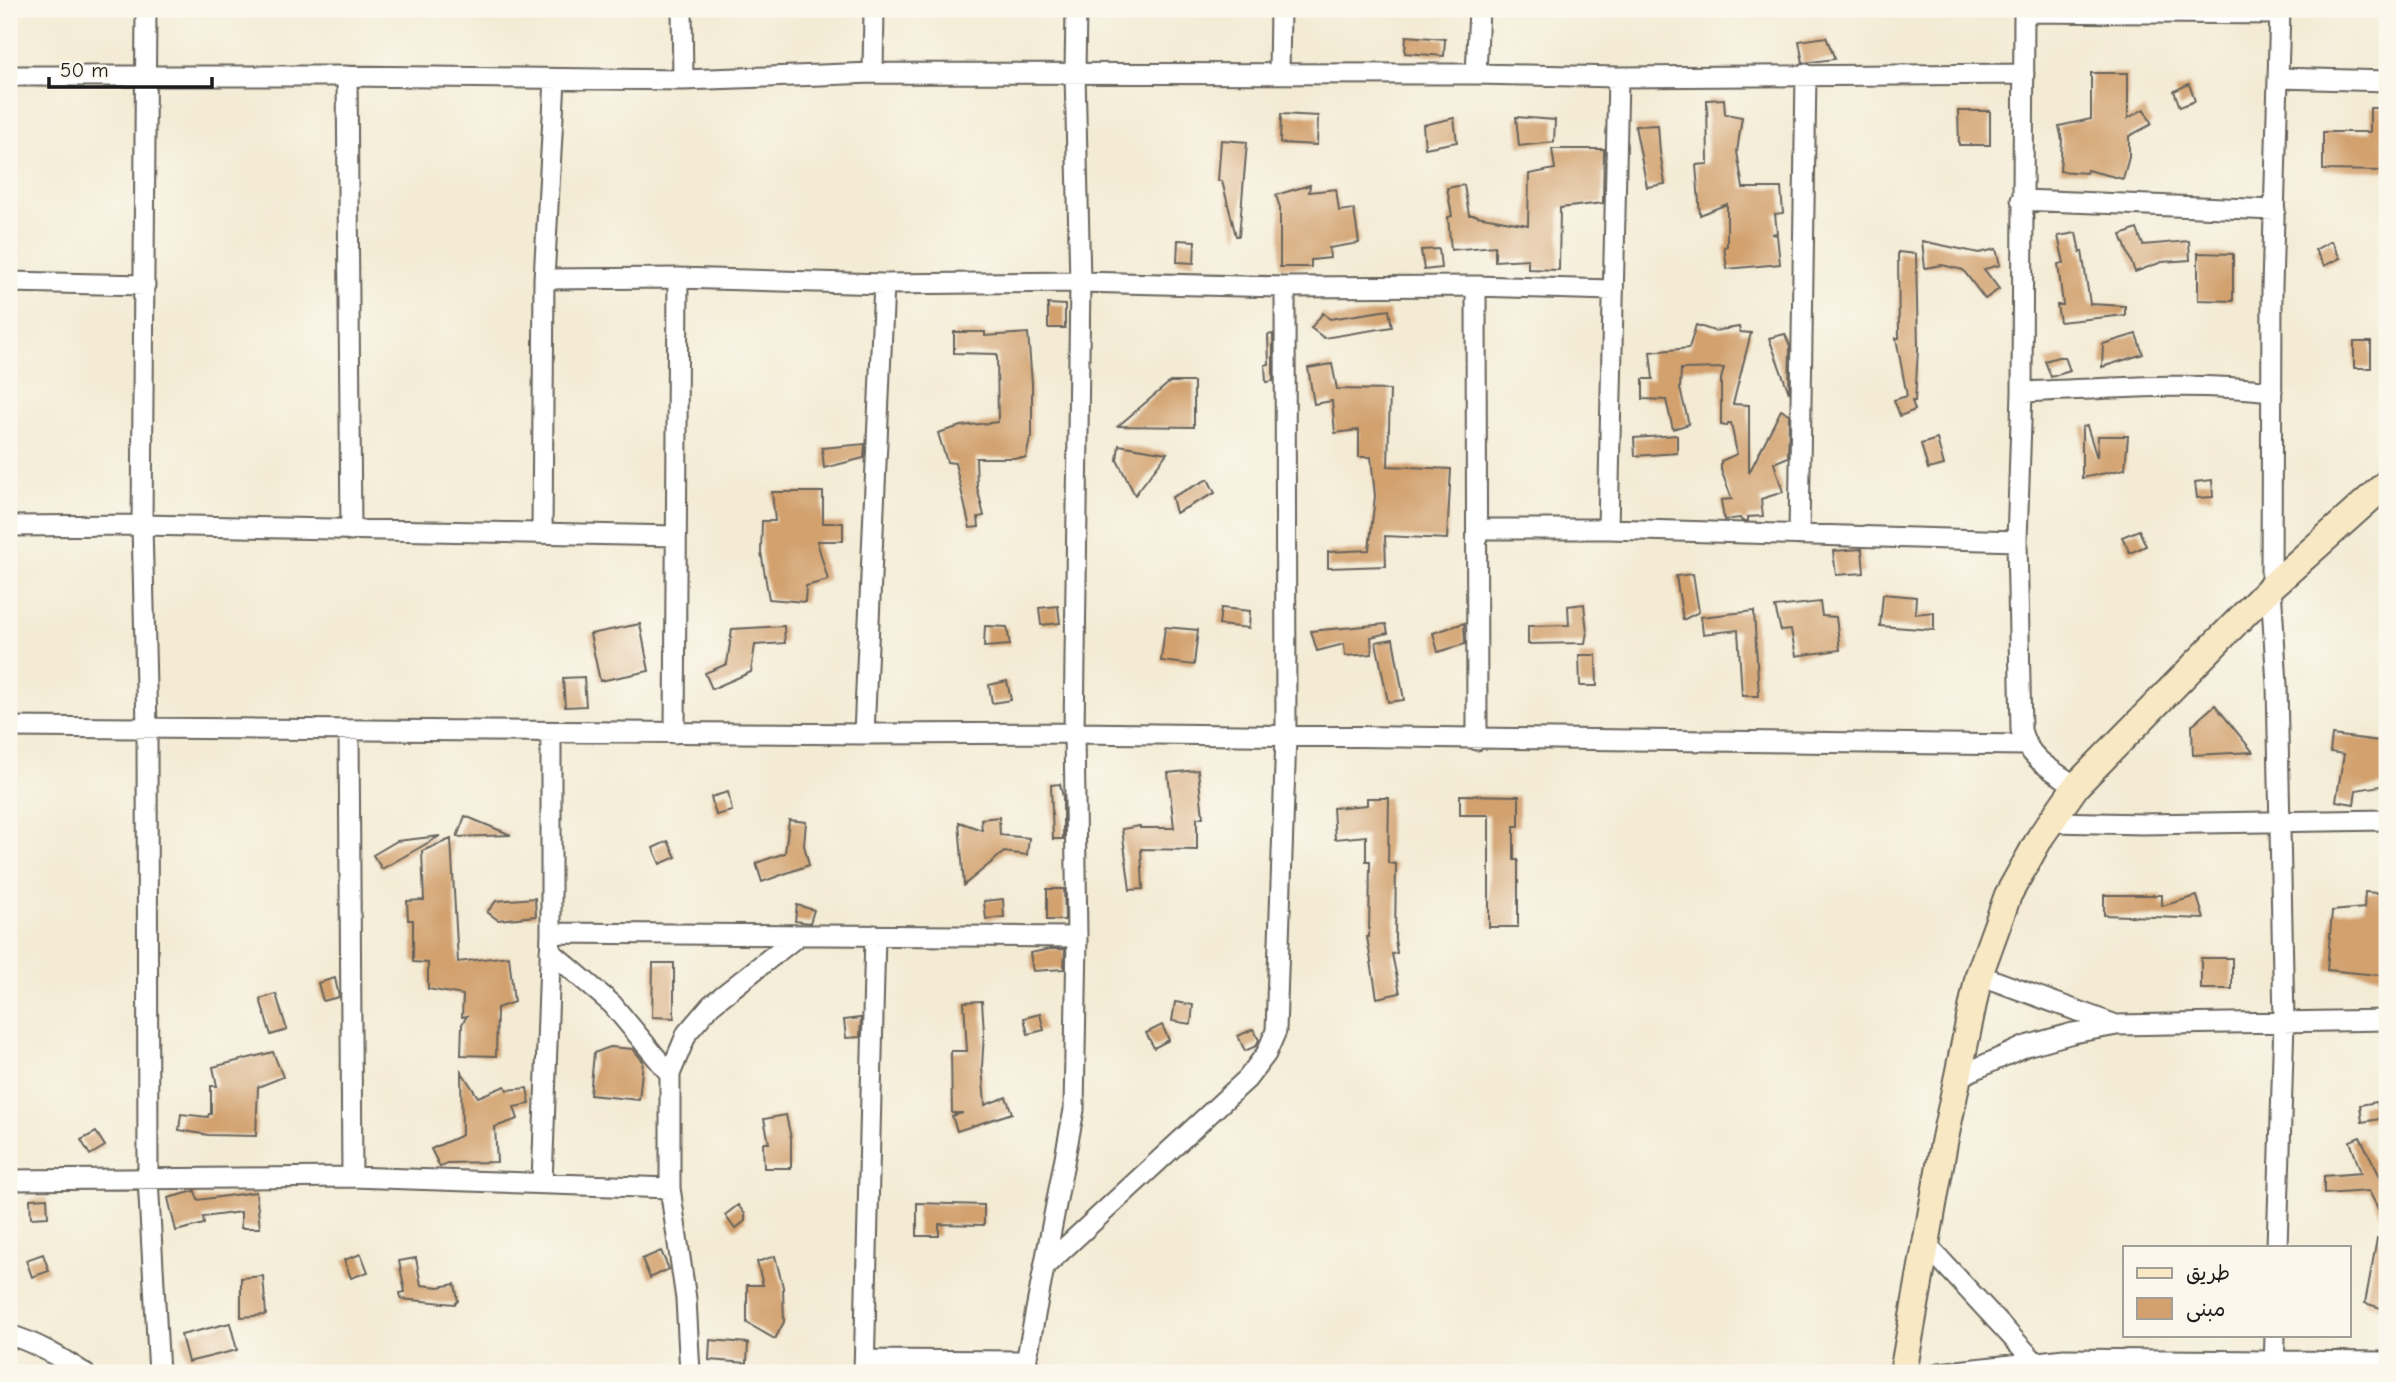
<svg xmlns="http://www.w3.org/2000/svg" width="2396" height="1382" font-family="'Comic Neue','Playpen Sans Arabic',sans-serif">
	<style>
		.building { fill: #d2a16e }
		.lines { fill: none; stroke-linecap: round; stroke-linejoin: round }
		.minor-casing { stroke: #67645c; stroke-width: 23 }
		.secondary-casing { stroke: #67645c; stroke-width: 30 }
		.minor { stroke: #fff; stroke-width: 19 }
		.secondary { stroke: #f8e8c3; stroke-width: 26 }
	</style>
	<rect width="100%" height="100%" fill="#fbf7ec"/>
	<filter id="ink" filterUnits="userSpaceOnUse"><feTurbulence type="fractalNoise" baseFrequency=".0143" numOctaves="2"/><feDisplacementMap in="SourceGraphic" scale="14" xChannelSelector="R" yChannelSelector="G"/><feConvolveMatrix kernelMatrix="1 2 1 2 8 2 1 2 1" color-interpolation-filters="sRGB"/></filter>
	<filter id="wash" filterUnits="userSpaceOnUse"><feTurbulence type="fractalNoise" baseFrequency=".00686" numOctaves="4" result="noise"/><feDisplacementMap in="SourceGraphic" scale="28" xChannelSelector="R" yChannelSelector="G"/><feGaussianBlur stdDeviation="1.57" result="paint"/><feColorMatrix in="noise" values="0 0 0 0 0 0 0 0 0 0 0 0 0 0 0 0 0 1.4 0 .05"/><feComposite in="paint" operator="in"/></filter>
	<g filter="url(#wash)">
		<rect width="100%" height="100%" fill="#f3ebd4"/>
		<g id="blocks">
			<!-- building -->
			<path class="building" d="M 1406,36 L 1445,39 L 1444,56 L 1405,53 Z
				M 1826,37 L 1835,59 L 1803,63 L 1799,41 Z
				M 2091,73 L 2128,73 L 2128,118 L 2144,109 L 2152,124 L 2129,136 L 2129,157 L 2123,179 L 2087,170 L 2086,173 L 2060,171 L 2062,140 L 2059,126 L 2091,119 Z
				M 2189,84 L 2195,101 L 2180,107 L 2174,91 Z
				M 1724,99 L 1725,114 L 1742,117 L 1737,152 L 1743,188 L 1781,188 L 1783,213 L 1775,214 L 1777,233 L 1771,234 L 1777,235 L 1780,264 L 1727,269 L 1724,247 L 1727,246 L 1727,204 L 1700,215 L 1696,165 L 1708,164 L 1707,100 Z
				M 2370,108 L 2387,108 L 2386,171 L 2323,170 L 2323,132 L 2370,132 Z
				M 1958,111 L 1990,111 L 1990,145 L 1959,145 Z
				M 1281,114 L 1318,116 L 1317,145 L 1280,143 Z
				M 1516,117 L 1555,120 L 1554,142 L 1519,146 Z
				M 1454,118 L 1457,142 L 1425,148 L 1423,125 Z
				M 1658,125 L 1660,152 L 1665,184 L 1647,187 L 1635,126 Z
				M 1221,140 L 1247,142 L 1239,236 L 1236,236 L 1222,181 L 1218,181 Z
				M 1552,149 L 1604,149 L 1603,203 L 1560,208 L 1559,270 L 1528,269 L 1528,259 L 1495,261 L 1495,246 L 1451,250 L 1448,217 L 1452,216 L 1447,188 L 1464,185 L 1469,215 L 1476,215 L 1477,216 L 1528,225 L 1529,174 L 1555,169 Z
				M 1310,185 L 1309,192 L 1336,189 L 1339,211 L 1354,209 L 1359,243 L 1329,248 L 1330,258 L 1311,260 L 1311,267 L 1280,267 L 1280,208 L 1276,195 Z
				M 2137,229 L 2143,245 L 2189,241 L 2190,260 L 2162,262 L 2135,272 L 2121,235 Z
				M 2076,233 L 2080,252 L 2082,251 L 2090,304 L 2125,306 L 2125,315 L 2060,322 L 2057,305 L 2063,305 L 2058,264 L 2064,263 L 2058,236 Z
				M 1178,240 L 1195,241 L 1194,263 L 1177,262 Z
				M 1922,241 L 1979,253 L 1996,249 L 2000,265 L 1984,269 L 1999,289 L 1985,299 L 1963,270 L 1942,265 L 1925,268 Z
				M 2331,241 L 2340,258 L 2324,266 L 2315,250 Z
				M 1439,249 L 1441,268 L 1424,270 L 1421,250 Z
				M 1898,252 L 1916,254 L 1918,349 L 1915,401 L 1912,401 L 1915,410 L 1900,416 L 1894,400 L 1907,396 L 1896,338 L 1899,338 Z
				M 2198,253 L 2233,254 L 2233,301 L 2198,300 Z
				M 1048,304 L 1065,305 L 1065,328 L 1048,328 Z
				M 1389,310 L 1392,327 L 1324,338 L 1311,328 L 1323,313 L 1330,319 Z
				M 1696,325 L 1714,331 L 1739,327 L 1740,332 L 1751,333 L 1733,404 L 1749,405 L 1749,473 L 1781,410 L 1789,414 L 1788,457 L 1774,463 L 1783,492 L 1761,499 L 1763,516 L 1748,517 L 1748,521 L 1742,521 L 1740,518 L 1724,520 L 1721,500 L 1732,499 L 1721,470 L 1721,461 L 1737,454 L 1731,423 L 1728,423 L 1727,426 L 1721,425 L 1721,379 L 1724,368 L 1681,369 L 1680,389 L 1689,424 L 1673,429 L 1666,400 L 1643,399 L 1643,379 L 1653,379 L 1650,352 L 1689,348 Z
				M 954,332 L 985,332 L 985,336 L 1028,333 L 1032,383 L 1032,438 L 1030,438 L 1026,458 L 976,458 L 977,487 L 984,516 L 978,517 L 979,527 L 970,528 L 955,463 L 947,462 L 938,433 L 961,426 L 998,422 L 997,354 L 954,353 Z
				M 1273,334 L 1273,381 L 1266,382 L 1265,365 L 1269,364 L 1268,335 Z
				M 1785,334 L 1790,346 L 1789,393 L 1769,338 Z
				M 2136,334 L 2143,354 L 2102,367 L 2103,344 Z
				M 2354,342 L 2371,342 L 2371,368 L 2354,368 Z
				M 2058,357 L 2065,357 L 2070,371 L 2051,377 L 2045,361 Z
				M 1332,364 L 1337,389 L 1390,390 L 1388,466 L 1451,469 L 1447,539 L 1385,536 L 1386,566 L 1328,568 L 1328,552 L 1369,550 L 1375,496 L 1371,457 L 1359,457 L 1359,430 L 1335,433 L 1332,401 L 1314,404 L 1308,368 Z
				M 1170,382 L 1194,382 L 1194,427 L 1118,426 Z
				M 2087,426 L 2097,458 L 2098,436 L 2128,436 L 2125,469 L 2082,478 L 2082,427 Z
				M 1677,435 L 1677,453 L 1635,456 L 1634,438 Z
				M 1937,439 L 1944,465 L 1928,469 L 1921,444 Z
				M 865,444 L 864,458 L 824,468 L 822,448 Z
				M 1119,445 L 1167,453 L 1135,495 L 1117,460 Z
				M 1208,479 L 1215,493 L 1176,513 L 1172,497 Z
				M 2212,480 L 2213,497 L 2197,498 L 2195,482 Z
				M 772,492 L 823,492 L 823,523 L 843,523 L 843,541 L 817,541 L 828,580 L 806,586 L 805,602 L 769,599 L 761,552 L 762,521 L 775,521 Z
				M 2139,530 L 2146,546 L 2130,553 L 2122,537 Z
				M 1862,549 L 1864,573 L 1836,575 L 1833,551 Z
				M 1693,574 L 1699,612 L 1683,620 L 1676,576 Z
				M 1883,594 L 1916,597 L 1915,614 L 1934,612 L 1934,630 L 1880,626 Z
				M 1820,602 L 1822,616 L 1836,617 L 1840,650 L 1796,656 L 1791,630 L 1781,631 L 1775,607 Z
				M 1584,604 L 1587,632 L 1585,643 L 1528,644 L 1528,626 L 1569,625 L 1568,606 Z
				M 1058,606 L 1060,623 L 1041,625 L 1039,608 Z
				M 1221,608 L 1250,611 L 1249,628 L 1219,625 Z
				M 1754,611 L 1759,696 L 1742,696 L 1738,630 L 1703,634 L 1701,617 Z
				M 1464,623 L 1465,644 L 1438,652 L 1433,633 Z
				M 640,624 L 649,671 L 600,681 L 590,634 Z
				M 1386,624 L 1388,633 L 1371,637 L 1372,654 L 1345,656 L 1344,644 L 1317,651 L 1311,631 Z
				M 784,626 L 785,643 L 755,645 L 751,672 L 712,689 L 705,673 L 727,664 L 732,629 Z
				M 985,626 L 1007,627 L 1010,645 L 984,647 Z
				M 1165,627 L 1198,630 L 1194,665 L 1161,661 Z
				M 1393,639 L 1404,700 L 1388,702 L 1376,642 Z
				M 1579,655 L 1596,655 L 1597,686 L 1580,686 Z
				M 584,677 L 586,706 L 565,707 L 563,678 Z
				M 1007,681 L 1011,700 L 992,703 L 989,685 Z
				M 2215,705 L 2253,752 L 2193,755 L 2192,725 Z
				M 2332,735 L 2387,742 L 2387,785 L 2356,790 L 2354,804 L 2336,801 L 2344,754 L 2330,752 Z
				M 1198,770 L 1203,817 L 1197,818 L 1197,850 L 1141,849 L 1143,889 L 1130,890 L 1122,829 L 1140,826 L 1140,828 L 1174,828 L 1168,773 Z
				M 1060,784 L 1063,797 L 1063,839 L 1053,839 L 1051,785 Z
				M 728,792 L 732,811 L 716,815 L 711,797 Z
				M 1460,795 L 1519,796 L 1519,826 L 1514,826 L 1514,860 L 1518,860 L 1518,927 L 1489,927 L 1489,815 L 1460,815 Z
				M 1367,798 L 1389,798 L 1388,863 L 1396,864 L 1395,939 L 1397,953 L 1392,954 L 1400,993 L 1377,998 L 1367,937 L 1369,937 L 1370,861 L 1366,861 L 1366,836 L 1335,839 L 1333,808 L 1367,805 Z
				M 465,816 L 511,835 L 457,837 Z
				M 999,817 L 1000,835 L 1029,838 L 1027,855 L 1004,852 L 964,885 L 959,822 L 982,830 L 981,819 Z
				M 789,820 L 806,822 L 804,845 L 809,865 L 762,882 L 756,863 L 785,853 Z
				M 440,836 L 382,869 L 373,855 L 397,841 Z
				M 451,839 L 458,962 L 509,956 L 514,1002 L 497,1008 L 496,1056 L 461,1055 L 462,1024 L 467,1016 L 462,1017 L 463,995 L 428,989 L 428,963 L 413,962 L 413,920 L 408,920 L 407,901 L 424,900 L 422,851 Z
				M 668,841 L 676,857 L 660,864 L 653,848 Z
				M 1047,889 L 1064,889 L 1065,920 L 1047,920 Z
				M 2365,892 L 2387,894 L 2387,976 L 2327,970 L 2332,911 L 2364,908 Z
				M 2104,895 L 2162,895 L 2162,906 L 2197,896 L 2204,919 L 2104,915 Z
				M 535,898 L 536,916 L 498,920 L 487,912 L 496,901 Z
				M 1003,899 L 1004,917 L 986,919 L 984,901 Z
				M 797,905 L 814,910 L 810,923 L 795,921 Z
				M 1050,949 L 1065,949 L 1064,969 L 1033,971 L 1030,953 Z
				M 2201,958 L 2232,958 L 2232,989 L 2201,989 Z
				M 653,963 L 674,963 L 674,1018 L 652,1017 Z
				M 335,978 L 339,997 L 323,1001 L 318,983 Z
				M 276,994 L 287,1030 L 271,1035 L 260,999 Z
				M 982,1001 L 984,1033 L 982,1067 L 985,1105 L 1006,1097 L 1012,1113 L 957,1131 L 952,1116 L 963,1113 L 952,1113 L 951,1051 L 967,1051 L 964,1002 Z
				M 1175,1002 L 1193,1005 L 1191,1024 L 1172,1021 Z
				M 1040,1014 L 1044,1030 L 1028,1034 L 1024,1018 Z
				M 861,1018 L 860,1037 L 846,1038 L 844,1020 Z
				M 1162,1025 L 1169,1040 L 1154,1048 L 1146,1033 Z
				M 1253,1029 L 1259,1040 L 1256,1046 L 1245,1051 L 1238,1036 Z
				M 610,1047 L 633,1049 L 643,1061 L 639,1100 L 590,1095 L 594,1053 Z
				M 273,1052 L 283,1077 L 258,1087 L 256,1136 L 208,1135 L 179,1130 L 181,1114 L 208,1117 L 209,1114 L 211,1114 L 211,1086 L 217,1086 L 213,1067 Z
				M 461,1071 L 478,1097 L 505,1086 L 507,1090 L 527,1088 L 530,1104 L 514,1107 L 518,1119 L 495,1127 L 497,1162 L 447,1163 L 440,1167 L 431,1149 L 462,1135 Z
				M 2377,1102 L 2380,1119 L 2362,1122 L 2360,1105 Z
				M 786,1115 L 791,1138 L 791,1168 L 764,1168 L 763,1143 L 769,1143 L 764,1119 Z
				M 96,1132 L 105,1146 L 90,1155 L 81,1140 Z
				M 2360,1137 L 2387,1190 L 2387,1226 L 2369,1191 L 2324,1194 L 2324,1176 L 2361,1173 L 2350,1141 Z
				M 195,1191 L 198,1200 L 256,1192 L 260,1228 L 241,1228 L 241,1212 L 203,1217 L 204,1224 L 176,1231 L 168,1198 Z
				M 47,1198 L 48,1217 L 31,1218 L 30,1199 Z
				M 917,1203 L 984,1205 L 984,1225 L 939,1224 L 939,1236 L 917,1236 Z
				M 738,1205 L 745,1214 L 745,1221 L 735,1229 L 725,1215 Z
				M 2377,1239 L 2387,1240 L 2387,1310 L 2365,1303 Z
				M 661,1251 L 669,1269 L 650,1278 L 642,1259 Z
				M 43,1254 L 49,1271 L 32,1277 L 26,1260 Z
				M 361,1254 L 368,1272 L 351,1278 L 344,1260 Z
				M 775,1256 L 783,1287 L 784,1322 L 775,1339 L 747,1323 L 747,1285 L 763,1285 L 757,1262 Z
				M 416,1258 L 421,1285 L 439,1287 L 455,1284 L 458,1301 L 455,1304 L 401,1299 L 400,1293 L 405,1292 L 399,1261 Z
				M 263,1276 L 266,1315 L 241,1317 L 241,1278 Z
				M 230,1323 L 237,1350 L 188,1362 L 181,1335 Z
				M 710,1340 L 748,1343 L 747,1363 L 709,1360 Z"/>
		</g>
	</g>
	<g filter="url(#ink)">
		<use href="#blocks" fill-opacity="0" stroke="#67645c" stroke-width="2"/>
		<g class="lines">
			<defs>
				<path id="minor" d="M 146,9 L 142,525 L 147,728 L 148,1179 L 159,1373
					M 682,9 L 683,80
					M 2024,9 L 2022,392 L 2017,541 L 2021,730 C 2028,759 2052,770 2076,786
					M 2024,12 L 2280,14
					M 873,73 L 874,9
					M 1279,74 L 1280,9
					M 1476,74 L 1479,9
					M 9,76 L 347,76 L 683,80 L 873,73 L 1476,74 L 1618,77 L 2024,74
					M 347,76 L 351,531
					M 2279,78 L 2387,81
					M 2021,200 L 2275,210
					M 544,279 L 678,278 L 884,284 L 1080,282 L 1285,287 L 1476,286 L 1612,290
					M 9,282 L 145,285
					M 1476,286 L 1477,740
					M 2022,392 C 2105,389 2189,381 2272,391
					M 9,526 L 142,525 L 676,536
					M 1478,529 L 1608,529 L 2017,541
					M 1608,529 L 1618,77
					M 542,532 L 544,279 L 555,80
					M 1799,535 L 1806,74
					M 9,727 L 864,734 L 1074,733 L 2025,745
					M 349,730 L 352,1177
					M 675,733 L 678,278
					M 864,734 L 884,284
					M 2051,822 L 2143,824 L 2387,820
					M 551,933 L 1077,937
					M 550,951 L 612,1004 L 670,1074
					M 1979,975 L 2116,1025
					M 1958,1077 L 2026,1046 L 2073,1033 L 2117,1025 L 2387,1020
					M 9,1180 L 352,1177 L 670,1188
					M 542,1183 L 551,933 L 551,732
					M 1926,1244 L 2035,1362
					M 2277,1247 L 2284,1021 L 2277,685 L 2271,587 L 2272,287 L 2280,9
					M 1044,1267 L 1247,1079 L 1266,1054 L 1276,1031 L 1286,736 L 1285,287
					M 9,1335 C 35,1342 61,1358 84,1373
					M 865,1360 L 1027,1361
					M 2274,1372 L 2275,1335
					M 690,1373 L 686,1299 L 670,1188 L 670,1074 L 687,1033 L 711,1005 L 799,935
					M 864,1373 L 875,935
					M 1024,1373 L 1074,1110 L 1077,937 L 1074,733 L 1080,282 L 1075,74 L 1076,9
					M 1939,1373 L 2064,1359 L 2387,1362"/>
				<path id="secondary" d="M 1903,1373 L 1944,1143 L 1979,975 L 2008,895 L 2041,836 L 2076,786 L 2271,587 L 2387,483"/>
			</defs>
			<!-- minor casing -->
			<use href="#minor" class="minor-casing"/>
			<!-- secondary casing -->
			<use href="#secondary" class="secondary-casing"/>
			<!-- minor -->
			<use href="#minor" class="minor"/>
			<!-- secondary -->
			<use href="#secondary" class="secondary"/>
		</g>
	</g>
	<!-- margin -->
	<rect width="2396" height="1382" fill="none" stroke="#fbf7ec" stroke-width="35"/>
	<!-- legend -->
	<rect x="2123" y="1246" width="228" height="91" fill="#fbf7ec" stroke="#a29f99" stroke-width="2"/>
	<rect x="2137" y="1268" width="35" height="10" fill="#f8e8c3" stroke="#a29f99" stroke-width="2"/>
	<text x="2186" y="1280" font-size="21" fill="#1c1c1c">طريق</text>
	<rect x="2137" y="1298" width="35" height="21" fill="#d2a16e" stroke="#a29f99" stroke-width="2"/>
	<text x="2186" y="1316" font-size="21" fill="#1c1c1c">مبنى</text>
	<!-- scale -->
	<path d="M49 77v10h163v-10" fill="none" stroke="#1c1c1c" stroke-width="3.5"/>
	<text x="60" y="77" font-size="21" fill="#1c1c1c" stroke="#fbf7ec" stroke-width="5" paint-order="stroke">50 m</text>
</svg>
